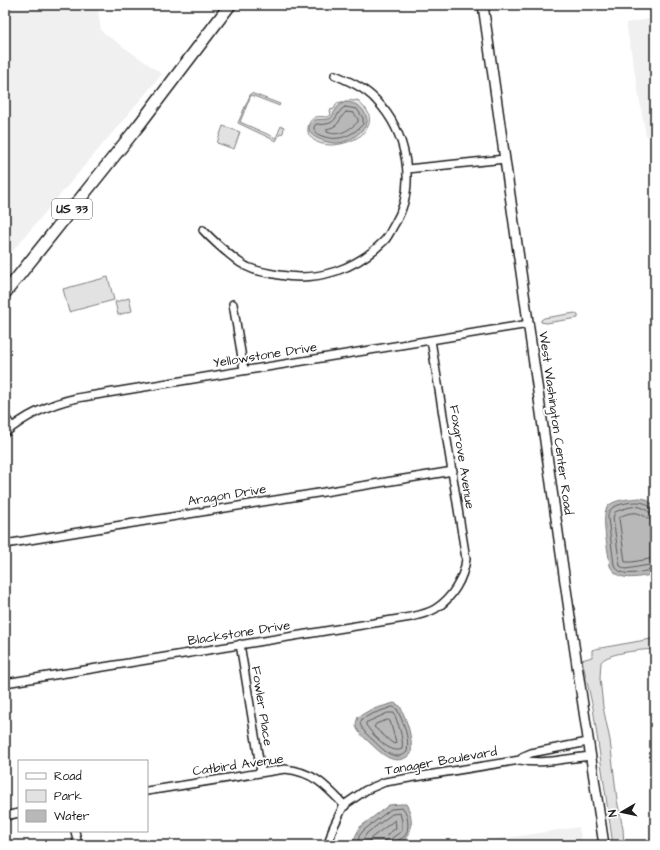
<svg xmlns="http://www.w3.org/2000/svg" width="660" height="850" font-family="'Architects Daughter',sans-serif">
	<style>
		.built { fill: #f0f0f0 }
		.green { fill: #e2e2e2; stroke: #7f7f7f }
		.water { fill: #b8b8b8; stroke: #7a7a7a }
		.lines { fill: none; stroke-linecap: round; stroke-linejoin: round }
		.shore { stroke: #5a5a5a; stroke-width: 1 }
		.minor-casing { stroke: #1c1c1c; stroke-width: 10 }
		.secondary-casing { stroke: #1c1c1c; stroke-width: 12 }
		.trunk-casing { stroke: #1c1c1c; stroke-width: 14 }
		.minor { stroke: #fff; stroke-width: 7 }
		.secondary { stroke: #fff; stroke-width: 9 }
		.trunk { stroke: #fff; stroke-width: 11 }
		.labels { text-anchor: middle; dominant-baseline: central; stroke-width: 3.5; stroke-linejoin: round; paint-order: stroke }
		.shield { fill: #fff; stroke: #606060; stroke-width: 1 }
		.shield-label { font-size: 12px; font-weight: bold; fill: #1c1c1c }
		.street-label { font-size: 13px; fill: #1c1c1c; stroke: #fff }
	</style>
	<rect width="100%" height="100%" fill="#fff"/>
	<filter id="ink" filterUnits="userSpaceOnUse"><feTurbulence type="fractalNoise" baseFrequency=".025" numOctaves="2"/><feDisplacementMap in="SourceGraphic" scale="8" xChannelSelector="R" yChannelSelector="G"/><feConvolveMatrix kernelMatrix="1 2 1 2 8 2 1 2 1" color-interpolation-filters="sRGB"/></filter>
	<g filter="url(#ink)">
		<!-- built -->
		<path class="built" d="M 5,5 L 97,5 L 101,31 L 162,74 L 5,260 Z
			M 655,18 L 655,135 L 646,136 L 626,23 Z
			M 579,827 L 582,845 L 459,845 Z"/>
		<!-- green -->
		<path class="green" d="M 251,93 L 280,104 L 279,106 L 277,105 L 251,95 L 240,122 L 276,138 L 281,126 L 284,127 L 283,133 L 280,134 L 276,141 L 238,123 Z
			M 350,100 L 353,101 L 358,100 C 360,104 363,106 366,109 C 373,119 369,129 360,136 C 347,145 320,151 309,135 C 306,129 309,119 316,117 C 319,116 325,117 328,117 L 331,115 L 330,110 L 334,109 L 337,103 Z
			M 223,126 L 240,132 L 234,149 L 217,143 Z
			M 108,277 L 114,300 L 69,312 L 63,289 Z
			M 129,298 L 132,311 L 118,315 L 115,302 Z
			M 575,313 L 578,315 L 578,318 L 546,323 L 541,322 L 541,320 L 544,318 Z
			M 651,639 L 655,639 L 655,649 C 642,650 609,652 601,662 L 600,678 L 603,707 L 610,740 L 617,800 L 623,829 L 624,845 L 613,845 L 593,708 L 582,660 L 592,657 L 592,650 L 595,649 Z"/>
		<!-- water -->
		<path class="water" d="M 348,102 C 356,104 363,107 366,116 C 369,123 366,127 360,132 C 354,138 347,142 338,143 C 328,144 298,135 313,121 C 317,118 326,121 331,118 C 336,111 337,103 348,102 Z
			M 640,498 L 646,499 L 655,506 L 655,573 L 652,575 C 637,577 619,583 610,566 C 609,554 599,512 609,505 C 617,499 631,499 640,498 Z
			M 394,703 L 400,706 C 407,721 413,737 411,754 C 395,768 382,754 370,743 C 365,738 358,733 356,726 C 356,722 357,720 358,717 L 370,710 Z
			M 401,804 L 406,804 C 413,815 413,829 406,840 L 391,845 L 354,845 L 354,839 L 360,827 L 389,805 Z"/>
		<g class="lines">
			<!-- shore -->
			<path class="shore" d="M 345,107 L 357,109 L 363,118 L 363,124 C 352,136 338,142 322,136 C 317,134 314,133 314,127 L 316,124 C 319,124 323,125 326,124 C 338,123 336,111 345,107 Z
				M 346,112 L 354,113 L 358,119 L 358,122 C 349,130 339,137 327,132 L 327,129 C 342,125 337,120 346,112 Z
				M 655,509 C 650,508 648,505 644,503 C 637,500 615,504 611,509 C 608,512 608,515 608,518 L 614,565 C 622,580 642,571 655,569
				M 655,514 C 650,514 648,511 643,508 C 636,504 622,509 615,512 L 613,518 L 620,566 L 626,569 L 655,564
				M 655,520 C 648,520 646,516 640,514 C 635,511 623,514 619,518 L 625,562 L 632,562 L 655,558
				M 393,707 L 397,709 C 403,722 410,738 407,752 C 395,763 382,749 374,741 C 368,736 363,731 360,724 L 362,719 L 372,714 Z
				M 388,713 L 394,713 C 398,724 404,738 402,749 C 390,755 372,734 366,725 L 366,723 Z
				M 388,720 L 390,721 L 396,742 L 394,744 L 391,742 L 374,727 L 376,724 Z
				M 358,845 L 359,836 L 364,830 L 391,809 L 403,808 C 408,814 410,829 405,836 C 403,838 399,839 397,841 L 395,845
				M 363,845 L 363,839 L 367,833 L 392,814 L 400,813 L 402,821 L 402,831 L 392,838 L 390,845
				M 369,845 L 369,841 L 371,838 L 395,820 L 396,828 L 388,834 L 384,845"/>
			<defs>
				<path id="minor" d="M 407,169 L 505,159
					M 203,230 C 214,242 226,252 239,262 C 243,264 246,267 250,268 C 258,272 270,273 279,275 C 319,282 356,269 384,241 C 388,237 391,230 394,225 C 418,186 407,132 376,100 C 365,88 349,81 335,75
					M 233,304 L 244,370
					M 5,417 L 12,427
					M 5,433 C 26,415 50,404 77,398 L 529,324
					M 5,544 L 453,471
					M 240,644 L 261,772
					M 5,683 L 411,617 C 420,615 428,613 435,609 C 452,599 464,578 466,559 L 431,340
					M 520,760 L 524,756 L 531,753 L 588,742
					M 147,791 L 285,769 C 314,772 326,786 345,806
					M 5,816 L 19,813
					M 75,831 L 78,845
					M 328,845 L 333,828 L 342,809 L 347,803 L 366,790 L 385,782 L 520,760 C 543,765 567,758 591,756"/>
				<path id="secondary" d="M 483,5 L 574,645 L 604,845"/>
				<path id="trunk" d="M 5,293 L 139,125 L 230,5"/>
			</defs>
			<!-- minor casing -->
			<use href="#minor" class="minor-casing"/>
			<!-- secondary casing -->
			<use href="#secondary" class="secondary-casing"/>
			<!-- trunk casing -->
			<use href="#trunk" class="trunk-casing"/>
			<!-- minor -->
			<use href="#minor" class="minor"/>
			<!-- secondary -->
			<use href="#secondary" class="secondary"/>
			<!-- trunk -->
			<use href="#trunk" class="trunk"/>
		</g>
	</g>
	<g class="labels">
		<!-- shield labels -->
		<rect class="shield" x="52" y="199" width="40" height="20" rx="3"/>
		<g class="shield-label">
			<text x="72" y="209">US 33</text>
		</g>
		<!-- street labels -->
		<g class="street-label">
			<text transform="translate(265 355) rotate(-9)">Yellowstone Drive</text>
			<text transform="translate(556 423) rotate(82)">West Washington Center Road</text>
			<text transform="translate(462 457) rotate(81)">Foxgrove Avenue</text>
			<text transform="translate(227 495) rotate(-9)">Aragon Drive</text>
			<text transform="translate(239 633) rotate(-9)">Blackstone Drive</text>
			<text transform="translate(262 706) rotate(81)">Fowler Place</text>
			<text transform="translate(441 761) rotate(-10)">Tanager Boulevard</text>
			<text transform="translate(238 765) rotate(-8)">Catbird Avenue</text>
		</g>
	</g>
	<!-- margin -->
	<rect width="660" height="850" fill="none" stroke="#fff" stroke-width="20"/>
	<rect x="10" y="10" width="640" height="830" fill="none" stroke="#1c1c1c" stroke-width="1.5" filter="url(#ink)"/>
	<!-- legend -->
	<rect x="18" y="760" width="130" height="72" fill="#ffffff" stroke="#a4a4a4"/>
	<rect x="26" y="773" width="20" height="6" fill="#ffffff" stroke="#a4a4a4"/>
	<text x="54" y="780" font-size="12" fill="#1c1c1c">Road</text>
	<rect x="26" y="790" width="20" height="12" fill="#e2e2e2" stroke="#a4a4a4"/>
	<text x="54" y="800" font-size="12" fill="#1c1c1c">Park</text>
	<rect x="26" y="810" width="20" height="12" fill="#b8b8b8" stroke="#a4a4a4"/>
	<text x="54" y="820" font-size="12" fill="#1c1c1c">Water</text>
	<!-- north arrow -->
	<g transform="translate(622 812) rotate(261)" stroke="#ffffff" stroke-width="3" paint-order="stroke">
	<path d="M0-3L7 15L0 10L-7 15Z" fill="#1c1c1c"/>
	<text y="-6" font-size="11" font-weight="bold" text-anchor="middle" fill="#1c1c1c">N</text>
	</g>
</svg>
